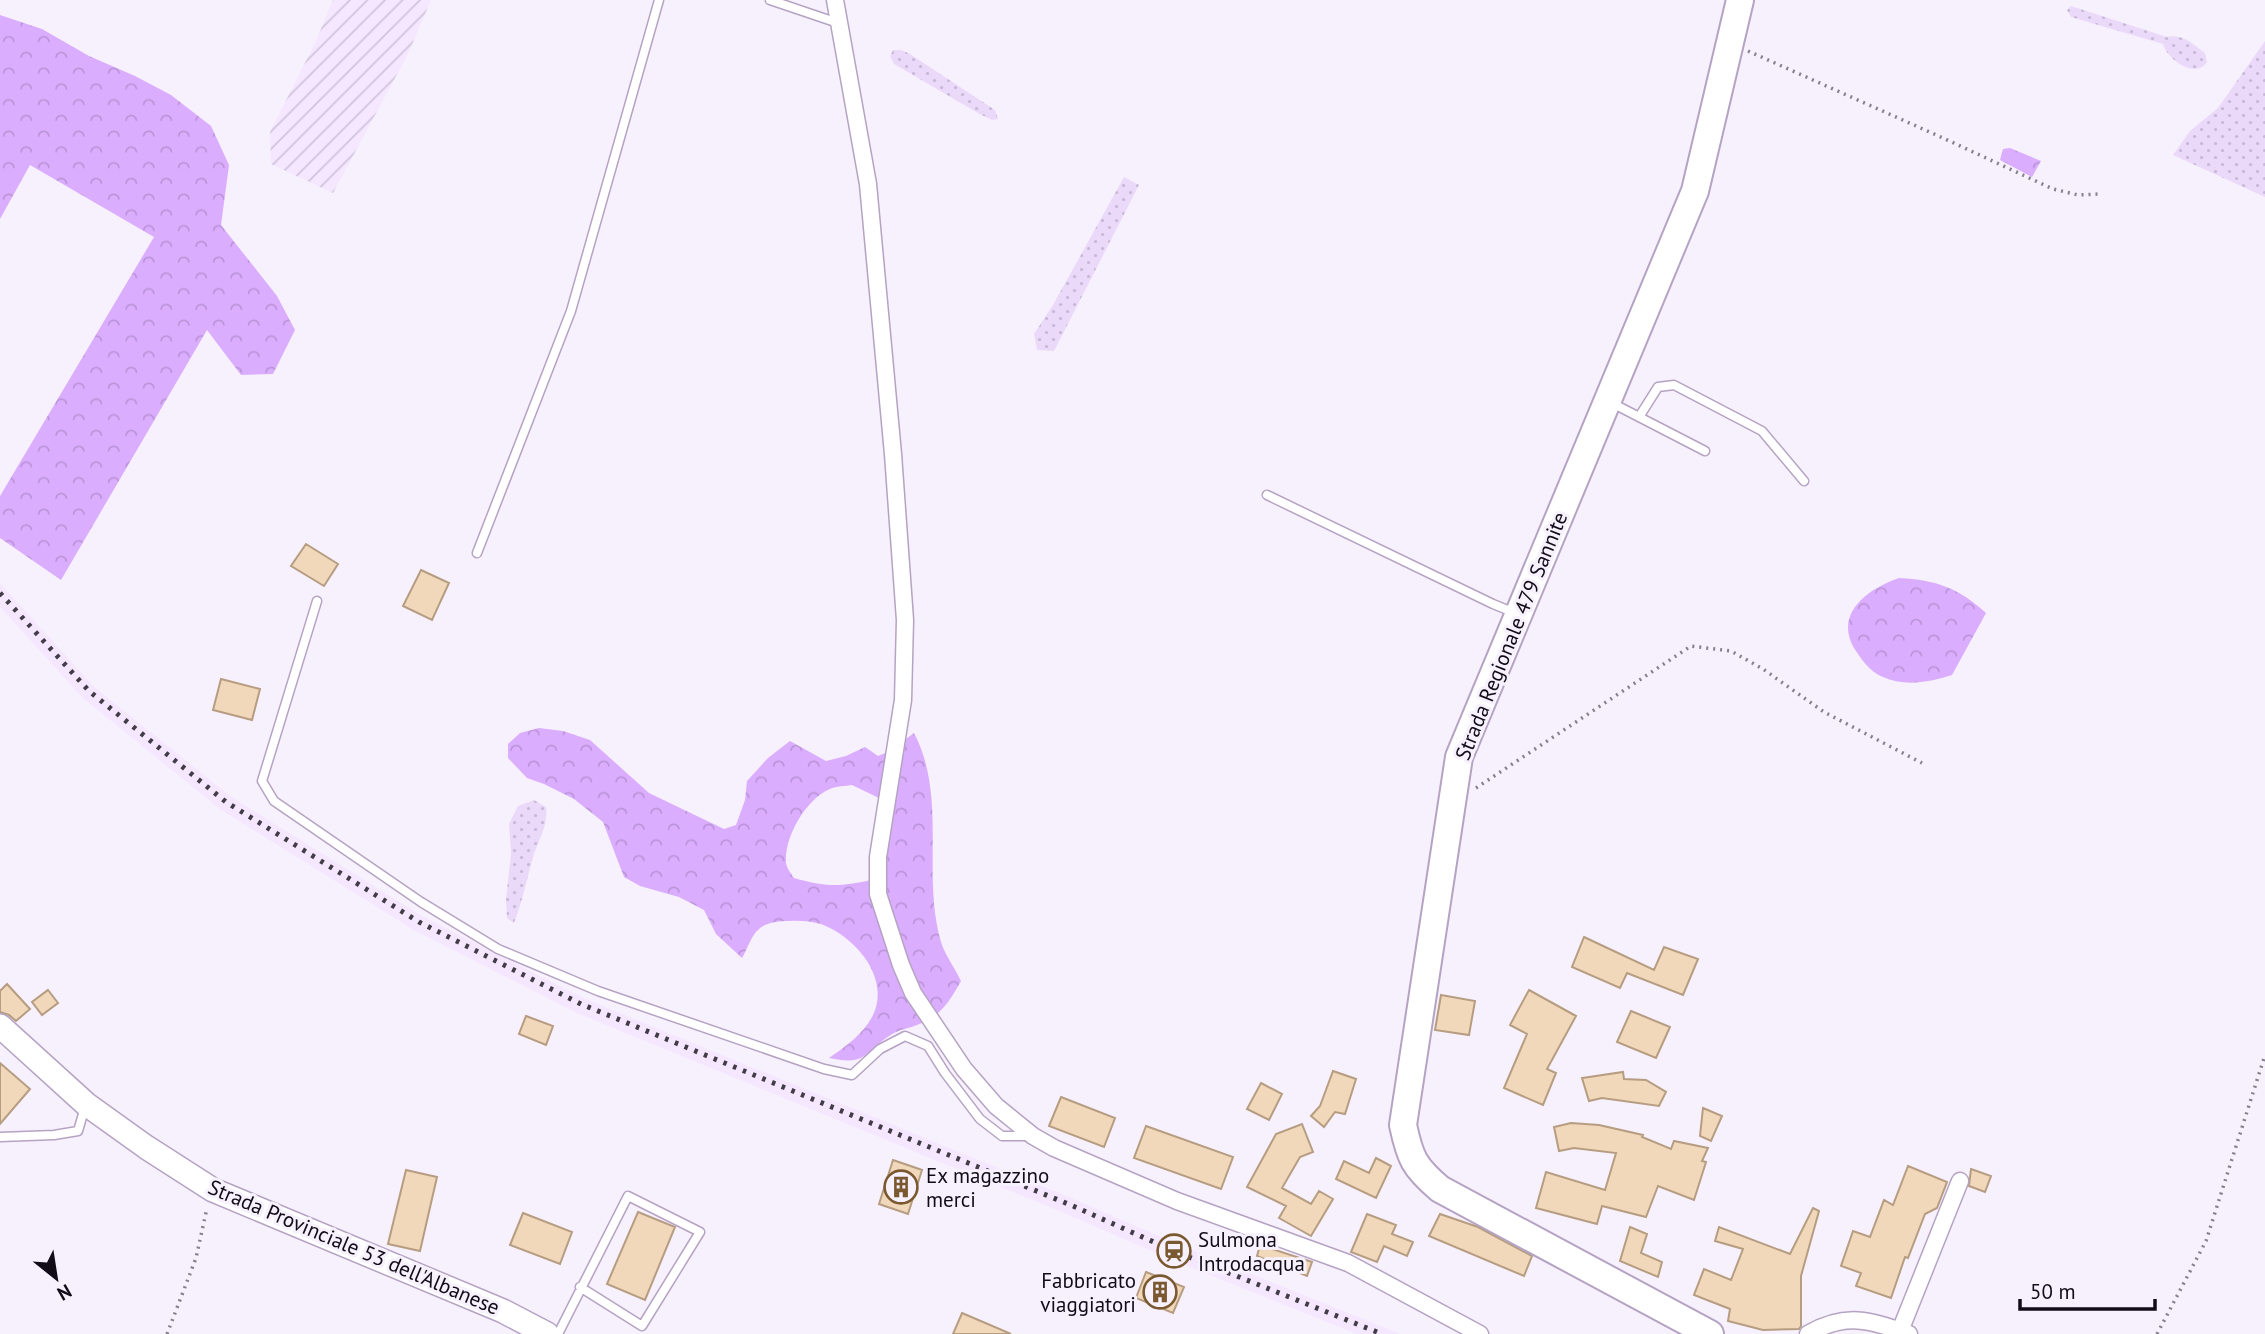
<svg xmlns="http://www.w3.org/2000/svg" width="2265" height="1334" font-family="'PT Sans',sans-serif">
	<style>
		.built { fill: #f4e7ff }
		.industrial { fill: url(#industrial-furrows) }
		.green { fill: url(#green-dots) }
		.forest { fill: url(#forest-crowns); fill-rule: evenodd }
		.building { fill: #f2d8ba; stroke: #b69d81; stroke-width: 2 }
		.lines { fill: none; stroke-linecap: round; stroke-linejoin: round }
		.lane-casing { stroke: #b5a3c3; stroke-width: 11 }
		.street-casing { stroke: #b5a3c3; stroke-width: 19 }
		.secondary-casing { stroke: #b5a3c3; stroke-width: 26 }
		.primary-casing { stroke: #b5a3c3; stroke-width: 30 }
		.path { stroke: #86808c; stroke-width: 3.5; stroke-dasharray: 2 5; stroke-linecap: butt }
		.lane { stroke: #fff; stroke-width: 8 }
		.street { stroke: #fff; stroke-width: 16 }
		.secondary { stroke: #fff; stroke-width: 23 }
		.primary { stroke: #fff; stroke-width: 26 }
		.rail { stroke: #423c47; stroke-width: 5; stroke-dasharray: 3.5 7; stroke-linecap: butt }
		.labels { text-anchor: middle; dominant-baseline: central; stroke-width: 6; stroke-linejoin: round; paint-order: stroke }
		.street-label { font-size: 21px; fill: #120c17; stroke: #f7f0fd }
		.poi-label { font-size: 21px; fill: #120c17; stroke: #f7f0fd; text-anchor: start }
	</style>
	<defs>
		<pattern id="industrial-furrows" width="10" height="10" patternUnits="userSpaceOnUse" patternTransform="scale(1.75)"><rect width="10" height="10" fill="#f4e7ff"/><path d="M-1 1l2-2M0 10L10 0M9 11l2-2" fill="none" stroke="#d0c5da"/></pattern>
		<pattern id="green-dots" width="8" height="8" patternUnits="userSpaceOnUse" patternTransform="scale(1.75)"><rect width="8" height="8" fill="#ebd9fa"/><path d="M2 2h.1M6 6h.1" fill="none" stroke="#c8b9d6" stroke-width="1.8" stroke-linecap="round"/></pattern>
		<pattern id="forest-crowns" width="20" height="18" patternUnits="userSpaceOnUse" patternTransform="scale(1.75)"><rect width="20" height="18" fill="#dbadfe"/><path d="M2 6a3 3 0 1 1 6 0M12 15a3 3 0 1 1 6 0" fill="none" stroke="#bb94d9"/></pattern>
	</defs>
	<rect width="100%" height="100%" fill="#f7f0fd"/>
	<!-- built -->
	<path class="built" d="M 0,583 L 94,687 L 230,796 L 422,916 L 583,998 L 1076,1200 L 1177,1244 L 1400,1334 L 1357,1334 L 1170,1259 L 1069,1215 L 577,1013 L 414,930 L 220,809 L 83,698 L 0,607 Z"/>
	<!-- industrial -->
	<path class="industrial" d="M 333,0 L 431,0 L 408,54 L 333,193 L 271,164 L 270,132 L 316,41 Z"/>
	<!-- green -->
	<path class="green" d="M 2071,6 L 2167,37 C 2182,33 2193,44 2205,53 L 2207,62 C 2195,80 2167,59 2163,44 L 2071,17 L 2067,10 Z
		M 2265,41 L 2265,197 L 2173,155 L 2190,131 L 2218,108 Z
		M 893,50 L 901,50 L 910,54 L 995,110 L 998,119 L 992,120 L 978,113 L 894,64 L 890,56 Z
		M 1124,177 L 1139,185 L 1054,351 L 1037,350 L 1034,334 L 1053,305 Z
		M 534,800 L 546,807 C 548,826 540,837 534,854 C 527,877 523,900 514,923 L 507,918 L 506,899 L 511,854 L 509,824 L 518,806 Z"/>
	<!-- forest -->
	<path class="forest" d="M 0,15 L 42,29 L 89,56 L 135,76 L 171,95 L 211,126 L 229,165 L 221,225 L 277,296 L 295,330 L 273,374 L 241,375 L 207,330 L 61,580 L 0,538 L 0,496 L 154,237 L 30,165 L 0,219 Z
		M 2010,148 L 2041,161 L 2032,177 L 2000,160 L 2003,149 Z
		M 1899,578 C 1936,580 1959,588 1986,613 L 1952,675 C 1930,682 1904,687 1883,677 C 1871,672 1863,662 1856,651 C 1832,615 1867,589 1899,578 Z
		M 539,728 L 563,731 L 590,740 L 649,793 L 724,829 L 736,825 L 745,800 L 747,781 L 768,758 L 790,741 L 826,761 L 846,756 L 865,747 L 878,756 L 890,751 L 914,733 C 948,798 921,874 941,942 C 945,955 955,968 961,981 C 950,1001 940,1017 917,1025 C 910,1028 902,1029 896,1032 C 864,1049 871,1067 829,1058 C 844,1048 863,1034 872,1017 C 892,979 856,937 821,924 C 811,921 799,920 788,921 C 779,921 766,922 758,930 C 751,936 747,950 742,958 L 716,934 L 704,910 L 679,897 L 640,886 L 624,877 L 603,822 L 574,799 L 544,784 L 527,778 L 508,758 L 508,744 L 520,733 ZM 852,785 L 881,799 L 871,880 C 839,887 825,887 794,878 C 791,873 787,869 786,863 C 784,837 806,799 830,789 C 836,786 846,786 852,785 Z"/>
	<!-- building -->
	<path class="building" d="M 306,544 L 338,564 L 324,586 L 291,566 Z
		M 421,570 L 449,583 L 432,620 L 403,606 Z
		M 221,679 L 260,689 L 252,720 L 213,710 Z
		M 1584,937 L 1654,970 L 1664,947 L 1698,959 L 1683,995 L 1627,973 L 1620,988 L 1572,967 Z
		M 7,984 L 30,1009 L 16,1021 L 9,1015 L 0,1012 L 0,991 Z
		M 48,990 L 58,1003 L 42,1015 L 32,1002 Z
		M 1529,990 L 1576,1016 L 1547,1069 L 1556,1073 L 1543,1105 L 1504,1088 L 1527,1034 L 1510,1025 Z
		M 1441,995 L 1475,1001 L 1469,1035 L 1435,1030 Z
		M 1631,1011 L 1670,1027 L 1656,1058 L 1617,1042 Z
		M 526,1016 L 553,1026 L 546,1045 L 519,1034 Z
		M 0,1063 L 30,1089 L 0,1124 Z
		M 1333,1071 L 1356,1079 L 1345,1114 L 1335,1112 L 1324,1127 L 1311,1116 L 1320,1106 Z
		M 1623,1072 L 1624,1079 L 1646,1080 L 1666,1092 L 1659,1106 L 1602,1098 L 1589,1101 L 1582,1078 Z
		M 1261,1083 L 1282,1094 L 1269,1120 L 1247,1109 Z
		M 1061,1097 L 1115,1118 L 1104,1147 L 1049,1126 Z
		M 1703,1108 L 1722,1116 L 1711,1141 L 1700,1136 Z
		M 1571,1123 L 1599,1125 L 1643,1135 L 1642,1137 L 1671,1149 L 1674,1141 L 1708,1148 L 1702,1161 L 1706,1162 L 1694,1200 L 1658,1186 L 1646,1217 L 1602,1206 L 1597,1224 L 1536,1208 L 1546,1172 L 1605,1190 L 1616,1153 L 1574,1148 L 1559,1151 L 1554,1127 Z
		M 1302,1124 L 1313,1152 L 1300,1157 L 1282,1188 L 1311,1204 L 1319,1191 L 1333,1199 L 1311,1236 L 1279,1218 L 1286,1206 L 1247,1187 L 1276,1134 Z
		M 1146,1126 L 1233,1157 L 1221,1189 L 1134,1158 Z
		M 1376,1158 L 1391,1166 L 1376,1198 L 1336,1179 L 1344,1161 L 1369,1173 Z
		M 893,1160 L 922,1170 L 908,1214 L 879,1204 Z
		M 1908,1166 L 1947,1182 L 1937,1208 L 1925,1214 L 1908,1258 L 1905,1257 L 1891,1298 L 1856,1286 L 1861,1273 L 1841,1266 L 1853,1231 L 1870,1237 L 1884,1200 L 1893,1205 Z
		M 1971,1169 L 1991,1176 L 1985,1192 L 1969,1186 Z
		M 406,1170 L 437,1177 L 420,1251 L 388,1244 Z
		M 1813,1208 L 1819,1211 L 1801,1276 L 1801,1326 L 1799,1329 L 1763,1330 L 1728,1321 L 1730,1309 L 1694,1295 L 1704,1269 L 1731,1280 L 1743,1249 L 1715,1241 L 1719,1227 L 1790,1254 Z
		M 638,1212 L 675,1227 L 645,1300 L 607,1284 Z
		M 523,1213 L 572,1232 L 560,1264 L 510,1245 Z
		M 1367,1214 L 1396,1225 L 1392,1234 L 1413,1242 L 1407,1256 L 1384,1246 L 1377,1262 L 1351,1252 Z
		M 1440,1214 L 1478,1227 L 1532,1256 L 1524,1276 L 1429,1236 Z
		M 1630,1227 L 1647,1234 L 1641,1253 L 1662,1262 L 1658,1277 L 1620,1261 Z
		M 1260,1245 L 1312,1262 L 1307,1276 L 1257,1256 Z
		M 1146,1272 L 1184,1287 L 1173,1313 L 1136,1298 Z
		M 962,1313 L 1011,1334 L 953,1334 Z"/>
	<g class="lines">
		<defs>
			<path id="lane" d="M 770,0 L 838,23
				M 1610,402 L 1705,451
				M 1639,417 L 1658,387 L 1674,385 L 1762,431 L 1804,481
				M 1267,495 L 1493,604 L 1515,613
				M 477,553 L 571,311 L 659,0
				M 317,601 L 262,781 L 274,801 L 421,902 L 498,949 L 598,991 L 824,1069 L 852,1075 L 880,1049 L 905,1036 L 928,1046 L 945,1073 L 980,1119 L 1002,1136 L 1030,1136
				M 0,1137 L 54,1135 L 78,1131 L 85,1107
				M 558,1334 L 628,1196 L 700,1232 L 642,1326 L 580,1287"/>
			<path id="street" d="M 835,0 L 868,184 L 893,454 L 905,620 L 903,700 L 878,857 L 878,894 L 901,965 L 913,993 L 964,1069 L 996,1106 L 1033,1136 L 1054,1148 L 1177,1201 L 1348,1263 L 1480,1334
				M 1900,1331 L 1960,1181
				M 1808,1334 C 1846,1312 1869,1320 1909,1334"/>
			<path id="secondary" d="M 0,1026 L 86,1104 L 146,1147 L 213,1190 L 503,1311 L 547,1334"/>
			<path id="primary" d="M 1710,1334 L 1440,1189 C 1414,1167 1410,1158 1403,1125 L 1459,757 L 1695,191 L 1740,0"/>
		</defs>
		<!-- lane casing -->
		<use href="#lane" class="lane-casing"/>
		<!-- street casing -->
		<use href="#street" class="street-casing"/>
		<!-- secondary casing -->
		<use href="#secondary" class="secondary-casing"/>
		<!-- primary casing -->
		<use href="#primary" class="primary-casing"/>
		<!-- path -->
		<path class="path" d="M 1748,51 L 1943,138 L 2053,189 L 2078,195 L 2100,194
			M 1476,788 L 1691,646 L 1731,651 L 1763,669 L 1824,712 L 1922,763
			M 167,1334 L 196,1258 L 207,1208
			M 2157,1334 L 2206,1241 L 2265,1055"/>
		<!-- lane -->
		<use href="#lane" class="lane"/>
		<!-- street -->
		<use href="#street" class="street"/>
		<!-- secondary -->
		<use href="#secondary" class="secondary"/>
		<!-- primary -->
		<use href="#primary" class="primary"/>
		<!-- rail -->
		<path class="rail" d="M 0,593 L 89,691 L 226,802 L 419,922 L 581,1004 L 1073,1206 L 1174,1251 L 1382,1334"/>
	</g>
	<!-- icons -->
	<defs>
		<symbol id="building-ring" viewBox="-11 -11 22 22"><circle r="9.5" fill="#f7f0fd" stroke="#7a5830" stroke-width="1.5"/><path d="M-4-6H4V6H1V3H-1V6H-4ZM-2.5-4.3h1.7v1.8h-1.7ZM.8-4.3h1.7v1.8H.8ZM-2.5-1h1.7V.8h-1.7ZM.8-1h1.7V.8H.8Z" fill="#7a5830"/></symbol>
		<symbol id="station-ring" viewBox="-11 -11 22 22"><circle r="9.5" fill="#f7f0fd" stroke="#7a5830" stroke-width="1.5"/><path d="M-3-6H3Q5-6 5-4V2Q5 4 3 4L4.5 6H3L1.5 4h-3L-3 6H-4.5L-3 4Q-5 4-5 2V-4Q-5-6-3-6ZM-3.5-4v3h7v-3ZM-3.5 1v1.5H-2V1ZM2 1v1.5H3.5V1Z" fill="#7a5830"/></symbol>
	</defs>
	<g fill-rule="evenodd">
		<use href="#building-ring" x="882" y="1168" width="38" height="38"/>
		<use href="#station-ring" x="1155" y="1232" width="38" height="38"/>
		<use href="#building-ring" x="1141" y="1273" width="38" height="38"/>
	</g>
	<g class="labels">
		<!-- street labels -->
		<g class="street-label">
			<text transform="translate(1511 636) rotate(-68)">Strada Regionale 479 Sannite</text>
			<text transform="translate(354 1247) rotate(23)">Strada Provinciale 53 dell'Albanese</text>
		</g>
		<!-- poi labels -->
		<g class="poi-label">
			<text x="926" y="1175">Ex magazzino<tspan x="926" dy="24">merci</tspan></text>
			<text x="1198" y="1239">Sulmona<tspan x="1198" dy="24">Introdacqua</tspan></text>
			<text x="1136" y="1280" text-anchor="end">Fabbricato<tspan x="1136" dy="24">viaggiatori</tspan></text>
		</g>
	</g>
	<!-- north arrow -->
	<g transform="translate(56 1278) rotate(150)" stroke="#f7f0fd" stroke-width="5" paint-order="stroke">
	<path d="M0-5L12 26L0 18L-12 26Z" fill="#120c17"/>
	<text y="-10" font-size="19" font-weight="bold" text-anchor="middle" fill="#120c17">N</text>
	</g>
	<!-- scale -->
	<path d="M2020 1299v10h135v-10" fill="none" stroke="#120c17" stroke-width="3.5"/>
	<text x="2030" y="1299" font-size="21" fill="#120c17" stroke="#f7f0fd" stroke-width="5" paint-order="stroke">50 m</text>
</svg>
